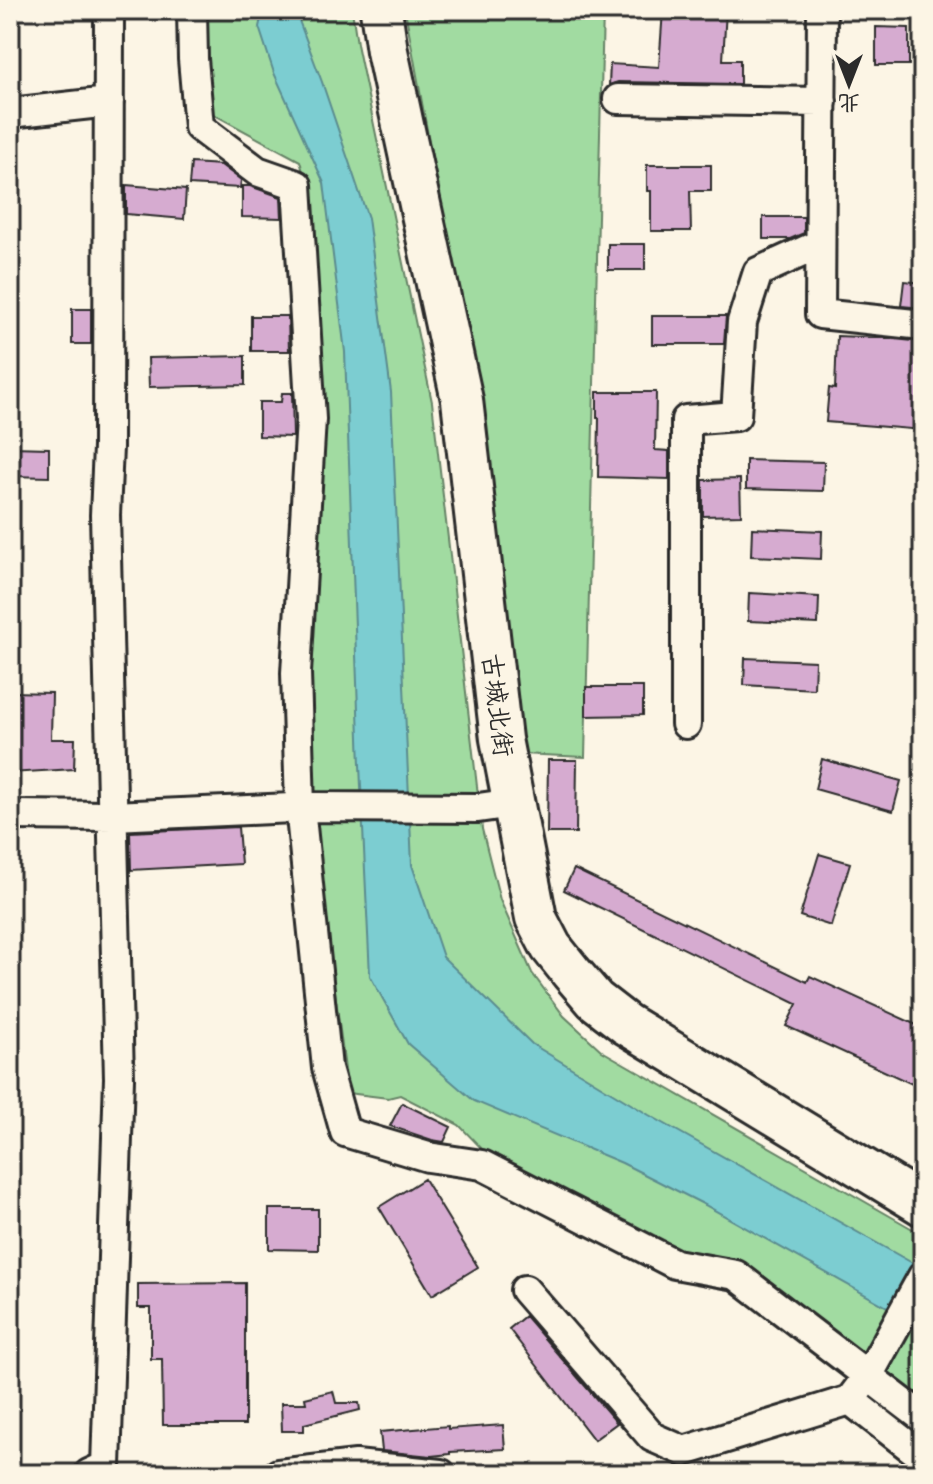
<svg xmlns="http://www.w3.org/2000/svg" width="933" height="1484" font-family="Sriracha,'LXGW WenKai TC',sans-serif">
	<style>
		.green { fill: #a1dba1; stroke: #668366; stroke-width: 2 }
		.water { fill: #7bcdd1; stroke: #5b8c8f; stroke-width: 2 }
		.building { fill: #d6abd0; stroke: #2b2b2b; stroke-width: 2 }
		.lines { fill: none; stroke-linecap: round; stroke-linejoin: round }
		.minor-casing { stroke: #2b2b2b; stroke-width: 34 }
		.secondary-casing { stroke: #2b2b2b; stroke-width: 46 }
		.minor { stroke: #fcf5e5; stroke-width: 28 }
		.secondary { stroke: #fcf5e5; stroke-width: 40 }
		.labels { text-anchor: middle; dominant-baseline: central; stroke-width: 8; stroke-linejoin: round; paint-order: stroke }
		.street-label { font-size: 26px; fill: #2b2b2b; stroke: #fcf5e5 }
	</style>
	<rect width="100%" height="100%" fill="#fcf5e5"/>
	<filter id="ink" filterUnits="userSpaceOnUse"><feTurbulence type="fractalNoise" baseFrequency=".0125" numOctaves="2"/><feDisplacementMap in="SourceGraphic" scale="16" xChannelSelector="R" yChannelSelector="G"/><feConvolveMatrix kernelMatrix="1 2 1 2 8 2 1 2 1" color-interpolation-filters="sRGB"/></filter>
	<g filter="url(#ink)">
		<!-- green -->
		<path class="green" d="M 200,10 L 352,10 L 357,44 L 432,402 L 482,829 L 500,900 L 532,973 L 564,1016 L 602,1051 L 923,1235 L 923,1398 L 756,1278 L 673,1253 L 484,1151 L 459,1125 L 400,1095 L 388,1098 L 348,1093 L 319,866 L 304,694 L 308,190 L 300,161 L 213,114 L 199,59 Z
			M 405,10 L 603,10 L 585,757 L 521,754 L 478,408 Z"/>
		<!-- water -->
		<path class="water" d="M 263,10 L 295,10 L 322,82 L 368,218 L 391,392 L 412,865 L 443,957 L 532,1044 L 649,1115 L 923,1269 L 923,1327 L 705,1205 L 622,1163 L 474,1101 L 408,1044 L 370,976 L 360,765 L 345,352 L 324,183 L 274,73 L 259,27 Z"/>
		<!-- building -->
		<path class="building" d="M 663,10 L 726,10 L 723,60 L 740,60 L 740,84 L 618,82 L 609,85 L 610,64 L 659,67 Z
			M 876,27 L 909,28 L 909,65 L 876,65 Z
			M 191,163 L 221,165 L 241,180 L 240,188 L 189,185 Z
			M 647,165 L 711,165 L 711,191 L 690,191 L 691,231 L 651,231 L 651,191 L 647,191 Z
			M 126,185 L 186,190 L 184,219 L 126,214 Z
			M 242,186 L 250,186 L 281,197 L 282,218 L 242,217 Z
			M 763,217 L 804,217 L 804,233 L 790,239 L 763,239 Z
			M 608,244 L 645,244 L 645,270 L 608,270 Z
			M 904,281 L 923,283 L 923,308 L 901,306 Z
			M 72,309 L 91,309 L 91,344 L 72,344 Z
			M 251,316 L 288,316 L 289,351 L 251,351 Z
			M 652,316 L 726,316 L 724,344 L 652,344 Z
			M 837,336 L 884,338 L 923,342 L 923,430 L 826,422 L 829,388 L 835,389 Z
			M 245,356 L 245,385 L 149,387 L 148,358 Z
			M 597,392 L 656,392 L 655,450 L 669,451 L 669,479 L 598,477 L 599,418 L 597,418 Z
			M 282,393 L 292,393 L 293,437 L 259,436 L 259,402 L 281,402 Z
			M 10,447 L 49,448 L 49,477 L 10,476 Z
			M 746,460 L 824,462 L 823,491 L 746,489 Z
			M 740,479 L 741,515 L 703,516 L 703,480 Z
			M 752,528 L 822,531 L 821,559 L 751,556 Z
			M 749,593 L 819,597 L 818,624 L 748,621 Z
			M 745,658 L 815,661 L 814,689 L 744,685 Z
			M 586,687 L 643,687 L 643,715 L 586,716 Z
			M 10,692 L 52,693 L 51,739 L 75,739 L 74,769 L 10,773 Z
			M 822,759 L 901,781 L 893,811 L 815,789 Z
			M 548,760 L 577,760 L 576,833 L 547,833 Z
			M 238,827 L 241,864 L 131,870 L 130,832 Z
			M 819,854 L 850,863 L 831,926 L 800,916 Z
			M 574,869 L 807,982 L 810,976 L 923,1028 L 923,1089 L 786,1026 L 797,1004 L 564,890 Z
			M 402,1103 L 451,1127 L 444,1142 L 432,1140 L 390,1126 Z
			M 424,1179 L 478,1267 L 432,1295 L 379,1207 Z
			M 269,1209 L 318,1209 L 318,1250 L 269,1249 Z
			M 245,1283 L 245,1425 L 163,1425 L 162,1359 L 151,1359 L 151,1308 L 138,1308 L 138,1284 Z
			M 525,1316 L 617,1423 L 594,1440 L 509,1329 Z
			M 333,1391 L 336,1403 L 359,1403 L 360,1410 L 304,1424 L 304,1431 L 282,1431 L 281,1403 L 306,1403 L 305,1398 Z
			M 503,1425 L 505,1449 L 450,1452 L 450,1454 L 431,1456 L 382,1451 L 380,1432 L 448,1426 L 448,1429 Z"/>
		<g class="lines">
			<defs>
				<path id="minor" d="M 192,10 L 193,59 L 199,127 L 257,171 L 297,185 L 311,419 L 296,673 L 300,807 L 327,1068 L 345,1132 L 428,1157 L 482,1165 L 675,1264 L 736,1275 L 923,1418
					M 822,10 L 820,314 L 923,325
					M 618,99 L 822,102
					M 10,113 L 109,102
					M 686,724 L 686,420 L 736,416 L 742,322 L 758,272 L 820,244
					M 10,815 L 113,816 L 315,807 L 478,808 L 513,803
					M 923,1276 L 868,1376 L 850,1400 L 923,1457
					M 525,1290 L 652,1437 L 684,1451 L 850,1400
					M 89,1474 L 106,1466 L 119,1078 L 105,515 L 108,447 L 109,10
					M 278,1474 L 356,1465 L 441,1474"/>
				<path id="secondary" d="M 381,10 L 387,51 L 462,400 L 501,739 L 536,918 L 551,947 L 571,972 L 595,1000 L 626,1024 L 923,1205"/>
			</defs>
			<!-- minor casing -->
			<use href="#minor" class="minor-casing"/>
			<!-- secondary casing -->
			<use href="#secondary" class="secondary-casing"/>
			<!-- minor -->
			<use href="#minor" class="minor"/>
			<!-- secondary -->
			<use href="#secondary" class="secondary"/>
		</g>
	</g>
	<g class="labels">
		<!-- street labels -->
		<g class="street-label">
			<text transform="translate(498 705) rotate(83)">古城北街</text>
		</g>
	</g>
	<!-- margin -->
	<rect width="933" height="1484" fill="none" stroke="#fcf5e5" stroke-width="40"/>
	<rect x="20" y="20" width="893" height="1444" fill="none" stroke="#2b2b2b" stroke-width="3" filter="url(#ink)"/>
	<!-- north arrow -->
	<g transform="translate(849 84) rotate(180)" stroke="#fcf5e5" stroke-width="6" paint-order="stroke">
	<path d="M0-6L14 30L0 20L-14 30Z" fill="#2b2b2b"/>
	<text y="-12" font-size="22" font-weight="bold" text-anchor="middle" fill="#2b2b2b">北</text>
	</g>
</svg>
